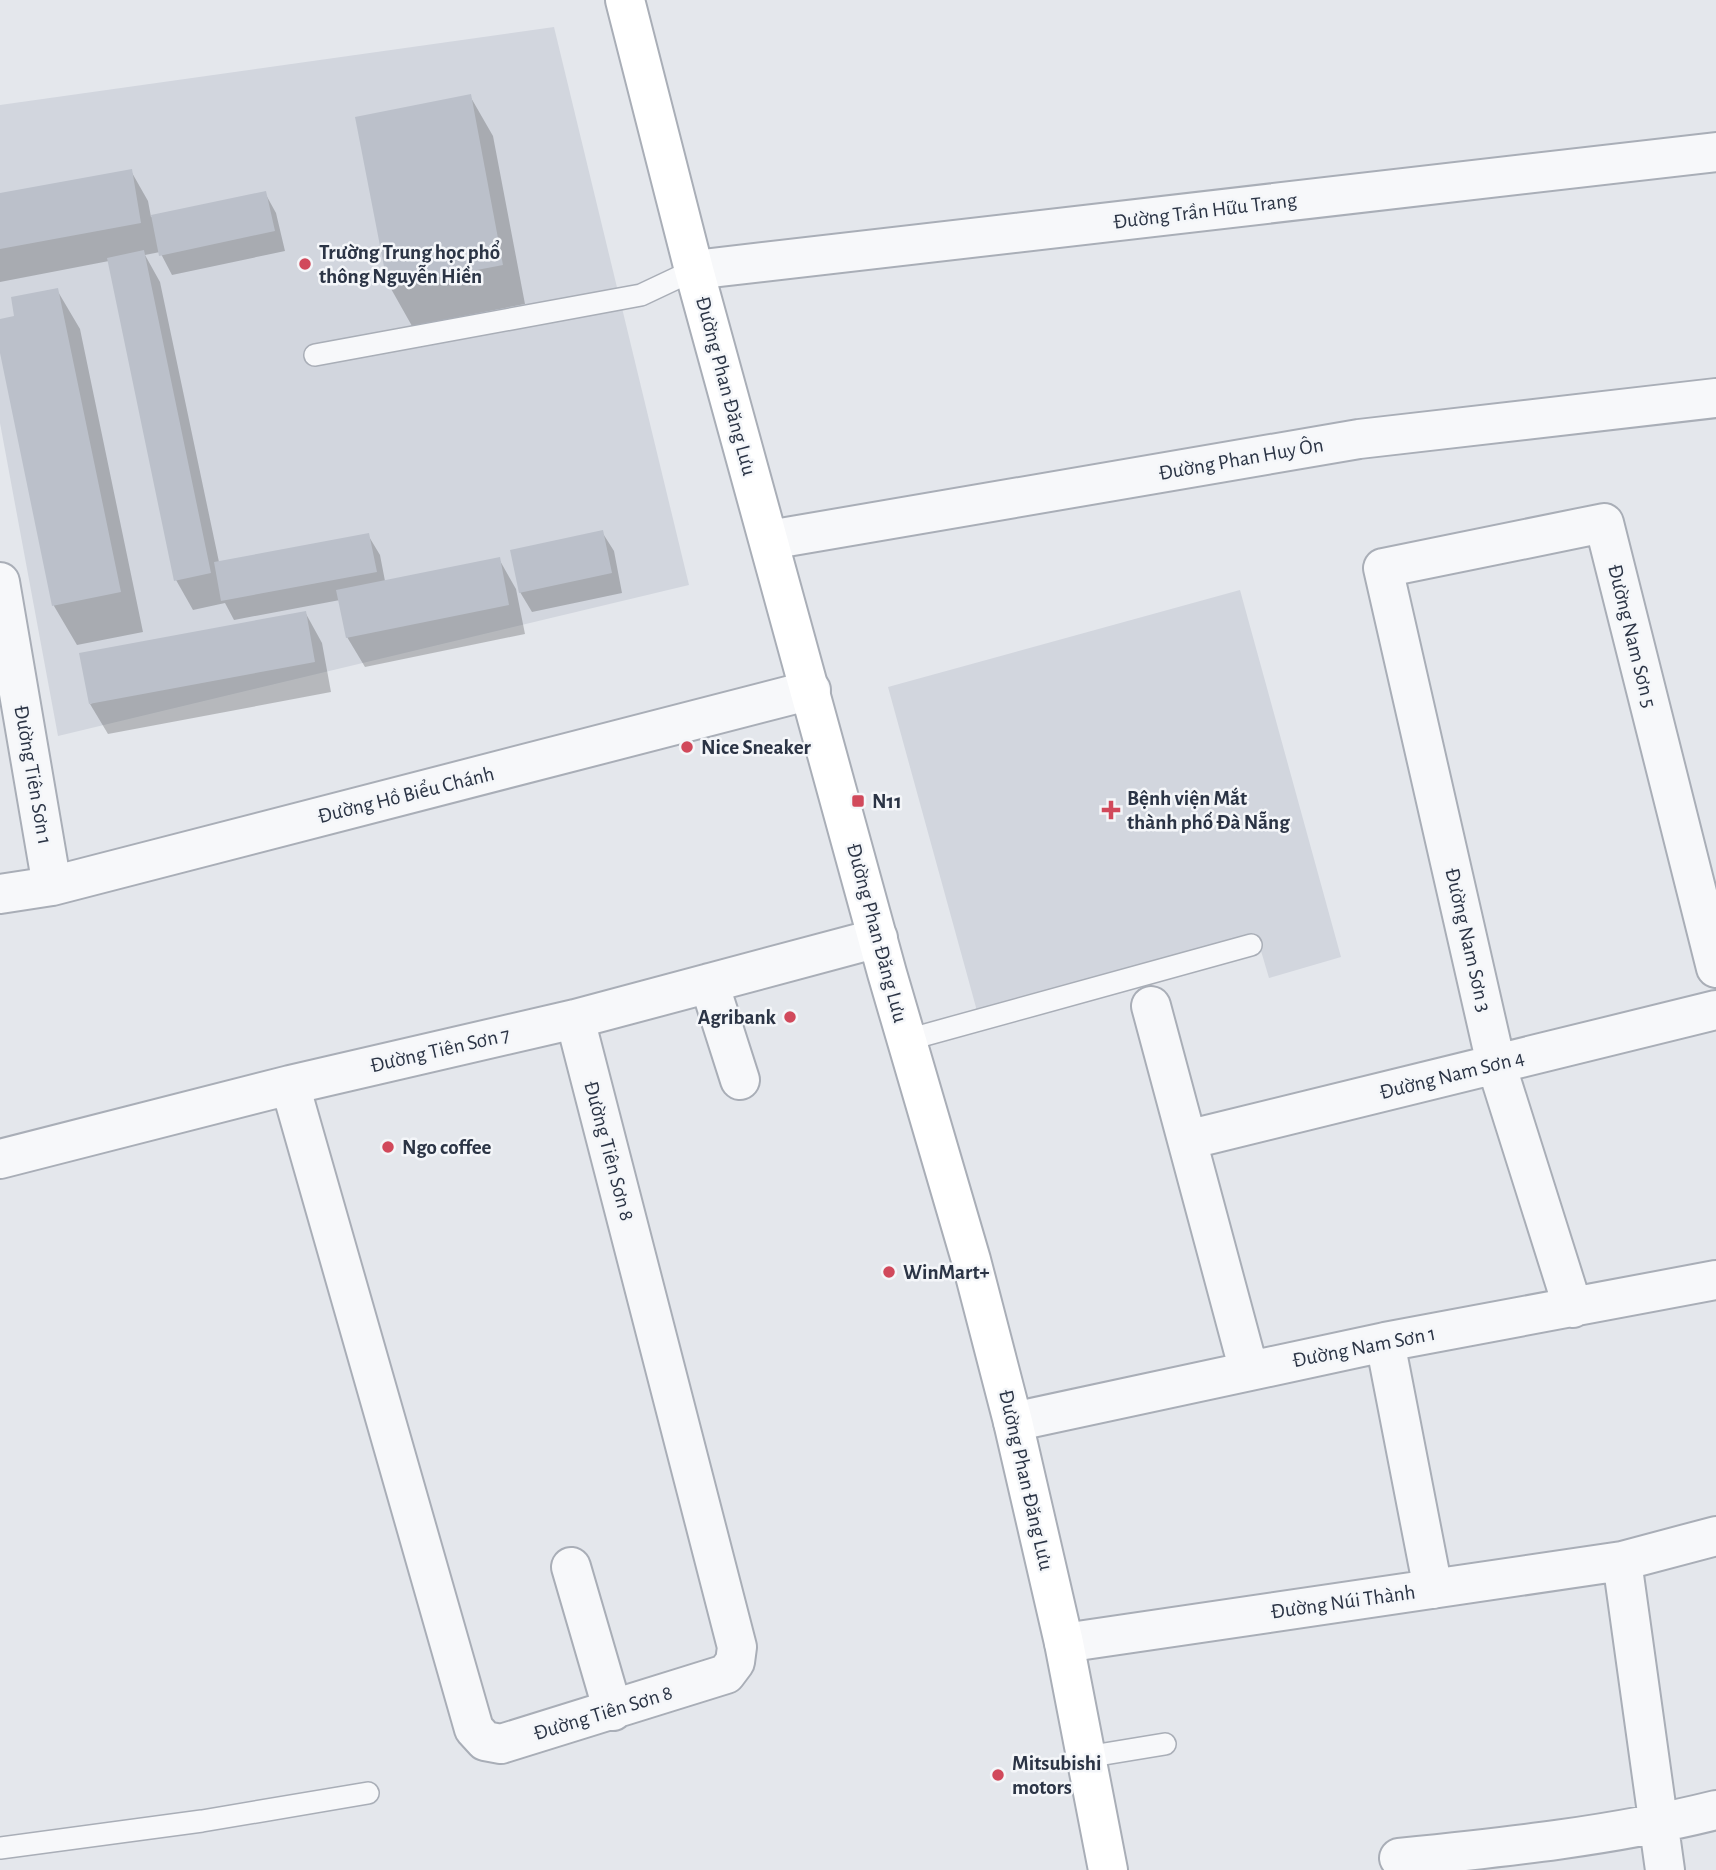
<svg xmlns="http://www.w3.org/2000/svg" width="1716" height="1870" font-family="'Alegreya Sans',sans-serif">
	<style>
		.built { fill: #d2d6de }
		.shadow { fill: #0003 }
		.building { fill: #bbc0ca }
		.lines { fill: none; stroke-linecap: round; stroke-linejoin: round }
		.lane-casing { stroke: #a9aeb7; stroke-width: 24 }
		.street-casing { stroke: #a9aeb7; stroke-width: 42 }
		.secondary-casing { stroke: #a9aeb7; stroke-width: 42 }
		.lane { stroke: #f7f8fa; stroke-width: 21 }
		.street { stroke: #f7f8fa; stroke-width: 38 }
		.secondary { stroke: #fff; stroke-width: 38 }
		.poi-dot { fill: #d1495b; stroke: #f4f6f9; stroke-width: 2.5 }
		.labels { text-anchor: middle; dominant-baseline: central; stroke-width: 5; stroke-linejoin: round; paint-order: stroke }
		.street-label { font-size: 21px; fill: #2b3445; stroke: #f4f6f9 }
		.poi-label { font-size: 21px; font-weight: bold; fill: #2b3445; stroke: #f4f6f9; text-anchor: start }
	</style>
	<rect width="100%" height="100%" fill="#e4e7ec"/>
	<!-- built -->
	<path class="built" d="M 554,27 L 689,585 L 58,736 L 0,423 L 0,105 Z
		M 1240,590 L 1341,957 L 1269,978 L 1256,934 L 977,1011 L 888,687 Z"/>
	<!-- shadow -->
	<path class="shadow" d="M 470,96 L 493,136 L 525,304 L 412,326 L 390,287 L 357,118 Z
		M 131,171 L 148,201 L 151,217 L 265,193 L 276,213 L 285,251 L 172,275 L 160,252 L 145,255 L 160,282 L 219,562 L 368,535 L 380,555 L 385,581 L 499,559 L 516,589 L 525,634 L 365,667 L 347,637 L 340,600 L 234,620 L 225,603 L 193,610 L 176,580 L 109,261 L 0,282 L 0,195 Z
		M 57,290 L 80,329 L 143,632 L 77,645 L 54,606 L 0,344 L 0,321 L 16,317 Z
		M 602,532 L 614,551 L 622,593 L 532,612 L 520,592 Z
		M 305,612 L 322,643 L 331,692 L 108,734 L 90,704 Z"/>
	<!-- building -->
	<path class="building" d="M 471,94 L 503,265 L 388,287 L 355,117 Z
		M 132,169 L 141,223 L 0,249 L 0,193 Z
		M 266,191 L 275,231 L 159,256 L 151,215 Z
		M 144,250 L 211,573 L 174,581 L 107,258 Z
		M 58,288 L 121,592 L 52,606 L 0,353 L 0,319 L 14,316 L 11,297 Z
		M 603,530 L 612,573 L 519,593 L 510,550 Z
		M 369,533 L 377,572 L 221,601 L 214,562 Z
		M 500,557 L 509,605 L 346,638 L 336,590 Z
		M 306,611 L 315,662 L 89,704 L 79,653 Z"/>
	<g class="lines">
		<defs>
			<path id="lane" d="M 315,355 L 641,295 L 694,270
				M 907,1040 L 1251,945
				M 1086,1757 L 1165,1744
				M 0,1848 L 202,1821 L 368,1793"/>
			<path id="street" d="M 694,270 L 1716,152
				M 769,540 L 1359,439 L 1716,398
				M 0,582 L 52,886
				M 0,894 L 52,886 L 811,690
				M 709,983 L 740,1080
				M 1151,1006 L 1249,1371
				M 290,1085 L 474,1729 L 485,1741 L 501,1744 L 726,1674 L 735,1662 L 737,1647 L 575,1019
				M 1187,1140 L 1716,1010
				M 0,1159 L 290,1085 L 575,1019 L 878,938
				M 1573,1308 L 1496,1064 L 1383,568 L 1604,523 L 1716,968
				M 1385,1342 L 1433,1589
				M 1013,1422 L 1385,1342 L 1716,1280
				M 1622,1561 L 1665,1870
				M 571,1567 L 613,1711
				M 1064,1643 L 1622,1561 L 1716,1536
				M 1399,1858 C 1506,1847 1612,1836 1716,1810"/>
			<path id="secondary" d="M 625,0 L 694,270 L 887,973 L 971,1260 L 1013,1422 L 1064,1643 L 1108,1870"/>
		</defs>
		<!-- lane casing -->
		<use href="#lane" class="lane-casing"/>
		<!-- street casing -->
		<use href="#street" class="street-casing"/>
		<!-- secondary casing -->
		<use href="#secondary" class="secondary-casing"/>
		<!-- lane -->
		<use href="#lane" class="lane"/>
		<!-- street -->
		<use href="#street" class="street"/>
		<!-- secondary -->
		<use href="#secondary" class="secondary"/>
	</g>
	<!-- markers -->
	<g class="poi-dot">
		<circle cx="305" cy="264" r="7"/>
		<circle cx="687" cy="747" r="7"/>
		<rect x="851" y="794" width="14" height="14" rx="3.5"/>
		<path d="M1107.5 799.5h7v7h7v7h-7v7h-7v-7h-7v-7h7z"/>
		<circle cx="790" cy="1017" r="7"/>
		<circle cx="388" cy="1147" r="7"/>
		<circle cx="889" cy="1272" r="7"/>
		<circle cx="998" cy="1775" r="7"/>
	</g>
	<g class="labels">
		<!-- street labels -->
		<g class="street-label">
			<text transform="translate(1205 211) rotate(-7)">Đường Trần Hữu Trang</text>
			<text transform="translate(726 386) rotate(75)">Đường Phan Đăng Lưu</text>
			<text transform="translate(1241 459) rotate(-10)">Đường Phan Huy Ôn</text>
			<text transform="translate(1632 636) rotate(76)">Đường Nam Sơn 5</text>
			<text transform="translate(33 775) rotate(80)">Đường Tiên Sơn 1</text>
			<text transform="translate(406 795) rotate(-14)">Đường Hồ Biểu Chánh</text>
			<text transform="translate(877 933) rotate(75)">Đường Phan Đăng Lưu</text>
			<text transform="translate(1468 940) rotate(77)">Đường Nam Sơn 3</text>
			<text transform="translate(440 1050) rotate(-13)">Đường Tiên Sơn 7</text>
			<text transform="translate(1452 1075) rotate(-14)">Đường Nam Sơn 4</text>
			<text transform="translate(609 1151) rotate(75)">Đường Tiên Sơn 8</text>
			<text transform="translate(1364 1347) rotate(-11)">Đường Nam Sơn 1</text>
			<text transform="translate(1026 1480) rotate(77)">Đường Phan Đăng Lưu</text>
			<text transform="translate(1343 1602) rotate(-8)">Đường Núi Thành</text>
			<text transform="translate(603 1713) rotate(-17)">Đường Tiên Sơn 8</text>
		</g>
		<!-- poi labels -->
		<g class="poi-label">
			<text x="319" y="252">Trường Trung học phổ<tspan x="319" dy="24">thông Nguyễn Hiền</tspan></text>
			<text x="701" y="747">Nice Sneaker</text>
			<text x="1127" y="798">Bệnh viện Mắt<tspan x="1127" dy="24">thành phố Đà Nẵng</tspan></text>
			<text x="872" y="801">N11</text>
			<text x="776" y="1017" text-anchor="end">Agribank</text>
			<text x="402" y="1147">Ngo coffee</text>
			<text x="903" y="1272">WinMart+</text>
			<text x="1012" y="1763">Mitsubishi<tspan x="1012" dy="24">motors</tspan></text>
		</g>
	</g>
</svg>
